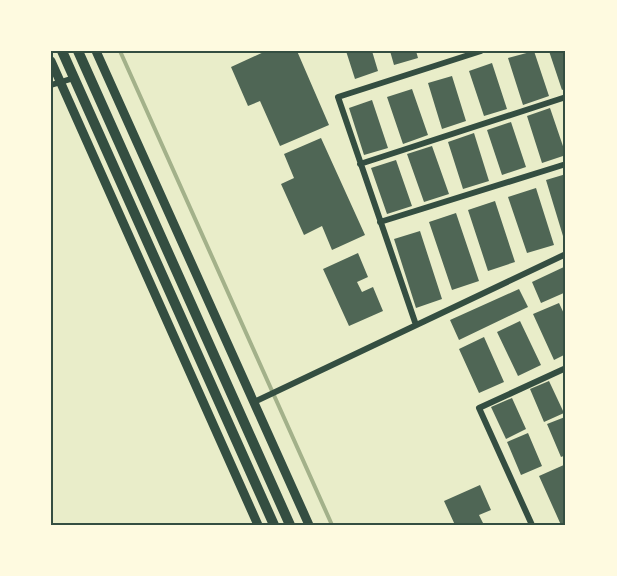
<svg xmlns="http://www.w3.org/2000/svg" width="617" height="576" font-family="Rubik,sans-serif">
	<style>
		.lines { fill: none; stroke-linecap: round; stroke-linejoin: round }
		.stream { stroke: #a3b18a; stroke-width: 4 }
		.building { fill: #4f6655 }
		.minor { stroke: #344e41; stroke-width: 6 }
		.tertiary { stroke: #344e41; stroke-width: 9 }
		.secondary { stroke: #344e41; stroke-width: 10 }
		.neatline { fill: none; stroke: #344e41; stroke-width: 2 }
	</style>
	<rect width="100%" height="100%" fill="#e9edc9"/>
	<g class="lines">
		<!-- stream -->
		<path class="stream" d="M 120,51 L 332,525"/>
	</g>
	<!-- building -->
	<path class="building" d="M 266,51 L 297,51 L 329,125 L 280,146 L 260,101 L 248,106 L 231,67 Z
		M 346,51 L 372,51 L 378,71 L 355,79 Z
		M 390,51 L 416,51 L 418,58 L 394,65 Z
		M 534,51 L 549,96 L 523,105 L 508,58 Z
		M 549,51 L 566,51 L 566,88 L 562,90 Z
		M 492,63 L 507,109 L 484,116 L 469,71 Z
		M 452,76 L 466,121 L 442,129 L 428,83 Z
		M 412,89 L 428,135 L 403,144 L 387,97 Z
		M 372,100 L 388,148 L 364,155 L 349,108 Z
		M 550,108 L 566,155 L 542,163 L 527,116 Z
		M 511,122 L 526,167 L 502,175 L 487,130 Z
		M 474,133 L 489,181 L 463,189 L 448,142 Z
		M 321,138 L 365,235 L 332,250 L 322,226 L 304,235 L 281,184 L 294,178 L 284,154 Z
		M 432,146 L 449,194 L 424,202 L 407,154 Z
		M 396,160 L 412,206 L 387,214 L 371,168 Z
		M 566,174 L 566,235 L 563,236 L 546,180 Z
		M 536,188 L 554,245 L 527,253 L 508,197 Z
		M 495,201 L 515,262 L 488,271 L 468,210 Z
		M 456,213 L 479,281 L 452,290 L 429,222 Z
		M 420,231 L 442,299 L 416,308 L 394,239 Z
		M 358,253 L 368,277 L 357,282 L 362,292 L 373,287 L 383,311 L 349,326 L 323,269 Z
		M 566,266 L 566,292 L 541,303 L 532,282 Z
		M 519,289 L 528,307 L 459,340 L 450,320 Z
		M 559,303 L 566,318 L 566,354 L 554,360 L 533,314 Z
		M 520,321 L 541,365 L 518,376 L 497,332 Z
		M 484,337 L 504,382 L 479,393 L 459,349 Z
		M 549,381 L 564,413 L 544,422 L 530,389 Z
		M 512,398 L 526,429 L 506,439 L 491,407 Z
		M 565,417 L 566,455 L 561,457 L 547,424 Z
		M 528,433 L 542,466 L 521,475 L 507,442 Z
		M 566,464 L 566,525 L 561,525 L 539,476 Z
		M 480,485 L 491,510 L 479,515 L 484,525 L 455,525 L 444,501 Z"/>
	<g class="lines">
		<!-- minor -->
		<path class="minor" d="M 51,85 L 74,78
			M 360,164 L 566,97
			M 380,222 L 566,164
			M 416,325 L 338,97 L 481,51
			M 254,402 L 566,254
			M 532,525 L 479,408 L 566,368"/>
		<!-- tertiary -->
		<path class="tertiary" d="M 96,51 L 309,525
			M 51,61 L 258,525"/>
		<!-- secondary -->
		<path class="secondary" d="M 62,51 L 274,525
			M 78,51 L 290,525"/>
	</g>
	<!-- border -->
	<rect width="617" height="576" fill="none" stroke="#fefae0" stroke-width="105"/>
	<rect x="52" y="52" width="512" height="472" class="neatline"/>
</svg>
